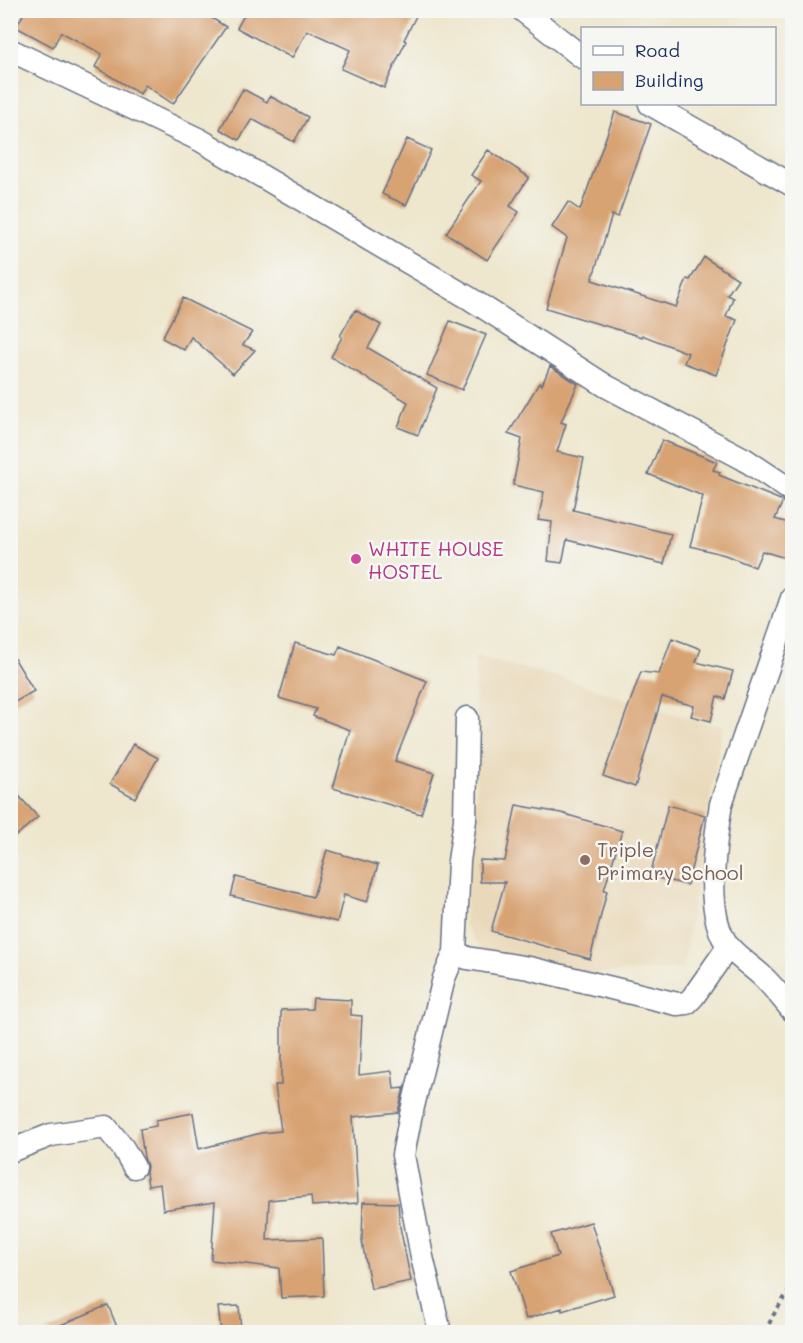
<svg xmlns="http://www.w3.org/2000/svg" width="803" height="1343" font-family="Mali,sans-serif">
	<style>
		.built { fill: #e9d9ba }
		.building { fill: #d8a373 }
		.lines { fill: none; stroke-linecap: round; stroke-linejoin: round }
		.minor-casing { stroke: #656f85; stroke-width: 25 }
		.path { stroke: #656f85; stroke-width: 4; stroke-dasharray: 4.5 4.5; stroke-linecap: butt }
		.minor { stroke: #fff; stroke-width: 22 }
		.hotel-dot { fill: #d1479c; stroke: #f6f6f2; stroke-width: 2 }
		.education-dot { fill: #8d6e63; stroke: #f6f6f2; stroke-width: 2 }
		.labels { text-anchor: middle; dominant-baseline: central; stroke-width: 5; stroke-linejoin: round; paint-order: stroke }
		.hotel-label { font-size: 20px; fill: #b23c85; stroke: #f6f6f2; text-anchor: start }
		.education-label { font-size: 20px; fill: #785e54; stroke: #f6f6f2; text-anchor: start }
	</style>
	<rect width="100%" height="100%" fill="#f6f6f2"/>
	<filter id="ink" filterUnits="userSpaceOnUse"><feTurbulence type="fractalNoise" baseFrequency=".0167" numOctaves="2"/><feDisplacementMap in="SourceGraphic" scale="12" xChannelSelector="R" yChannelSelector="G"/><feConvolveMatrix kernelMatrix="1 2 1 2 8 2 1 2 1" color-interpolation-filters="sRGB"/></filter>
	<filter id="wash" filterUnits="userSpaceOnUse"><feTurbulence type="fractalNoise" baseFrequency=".008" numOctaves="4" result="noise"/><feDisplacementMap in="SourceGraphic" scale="24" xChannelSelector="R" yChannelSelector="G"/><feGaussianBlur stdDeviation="1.35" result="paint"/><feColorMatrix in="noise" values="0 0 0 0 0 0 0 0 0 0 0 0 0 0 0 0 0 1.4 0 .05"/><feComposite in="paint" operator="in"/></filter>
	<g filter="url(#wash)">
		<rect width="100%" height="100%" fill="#eee7ce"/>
		<!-- built -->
		<path class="built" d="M 475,656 L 574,681 L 646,707 L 722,726 L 683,969 L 572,975 L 489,962 L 464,924 L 476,795 Z"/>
		<g id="blocks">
			<!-- building -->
			<path class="building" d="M 20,10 L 199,10 L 226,27 L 173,104 L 145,85 L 140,94 L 95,67 L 102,54 L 61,32 L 53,47 L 16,27 L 24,13 Z
				M 247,10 L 419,10 L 404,40 L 406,41 L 384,88 L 341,69 L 350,50 L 311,32 L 307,31 L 292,58 L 237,28 Z
				M 243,89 L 267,102 L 270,96 L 308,117 L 294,142 L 252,119 L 239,140 L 220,129 Z
				M 615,112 L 651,124 L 618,217 L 612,215 L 592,280 L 676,307 L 687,279 L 690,280 L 704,257 L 738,279 L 727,295 L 733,298 L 726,316 L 737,320 L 716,375 L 684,363 L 688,353 L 642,335 L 642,337 L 546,308 L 567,238 L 552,227 L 568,202 L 580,210 Z
				M 407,139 L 431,150 L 406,205 L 382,194 Z
				M 488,150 L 529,177 L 510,206 L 519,212 L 487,260 L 446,233 L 481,181 L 471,175 Z
				M 183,298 L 252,332 L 243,345 L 255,350 L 233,374 L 191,337 L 184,350 L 162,338 Z
				M 355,310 L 381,325 L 368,348 L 437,388 L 418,435 L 398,427 L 408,402 L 331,357 L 342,337 L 340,336 Z
				M 450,321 L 486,335 L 462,390 L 427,375 Z
				M 550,366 L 578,384 L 561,422 L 566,424 L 557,452 L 584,458 L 573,510 L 671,534 L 664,564 L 567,540 L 562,563 L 548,561 L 552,522 L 538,520 L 544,492 L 513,485 L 522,439 L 508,434 L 539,383 L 542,385 Z
				M 662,440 L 717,462 L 713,470 L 720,472 L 719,475 L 783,501 L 775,519 L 792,524 L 792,560 L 762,551 L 755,567 L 725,555 L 690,546 L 703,496 L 648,474 Z
				M 672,638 L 701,649 L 696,662 L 733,671 L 725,699 L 717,696 L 711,721 L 691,716 L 694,706 L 662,697 L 635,787 L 603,776 L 641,672 L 659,674 Z
				M 295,643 L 336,655 L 340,646 L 427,681 L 395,761 L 434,773 L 421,814 L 333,788 L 350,730 L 313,716 L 316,709 L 279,698 Z
				M 10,651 L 34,691 L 10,705 Z
				M 133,744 L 158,758 L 135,798 L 110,784 Z
				M 10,786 L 38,817 L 10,841 Z
				M 516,805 L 561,813 L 622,831 L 604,890 L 607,891 L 590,959 L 491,931 L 505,882 L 480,882 L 480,860 L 505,861 Z
				M 668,805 L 705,815 L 687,885 L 650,876 Z
				M 327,850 L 378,865 L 367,902 L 344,895 L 337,922 L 231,896 L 236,877 L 313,897 Z
				M 313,998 L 351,1000 L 351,1015 L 362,1016 L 359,1075 L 392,1071 L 394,1089 L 404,1088 L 398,1112 L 353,1117 L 358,1203 L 312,1206 L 311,1196 L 269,1200 L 267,1240 L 322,1238 L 324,1296 L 281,1298 L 279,1268 L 211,1260 L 215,1202 L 163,1210 L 160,1184 L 148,1186 L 146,1173 L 147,1166 L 144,1157 L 140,1129 L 156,1126 L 156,1120 L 193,1113 L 199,1149 L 261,1133 L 281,1131 L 275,1085 L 281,1085 L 281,1010 L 312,1009 Z
				M 363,1202 L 398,1203 L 400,1227 L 411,1281 L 371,1289 L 362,1242 Z
				M 591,1222 L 614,1295 L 562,1311 L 562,1308 L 526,1319 L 511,1271 L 558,1256 L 551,1234 Z
				M 108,1305 L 119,1332 L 44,1332 Z
				M 239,1306 L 241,1330 L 221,1332 L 218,1307 Z"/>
		</g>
	</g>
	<g filter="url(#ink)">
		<use href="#blocks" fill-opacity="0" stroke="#656f85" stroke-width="1.5"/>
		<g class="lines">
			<defs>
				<path id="minor" d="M 522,10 L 582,57
					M 10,50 L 200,140 L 469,298 L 606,386 L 744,459 L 792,491
					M 650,104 L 792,185
					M 792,598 L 721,804 C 715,840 703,918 730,948 C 739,958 751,966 761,975 C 773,986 782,998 792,1010
					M 455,952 L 467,958 L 529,968 L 677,1004 L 687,1003 L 693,997 L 728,947
					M 10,1151 L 51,1135 L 106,1127 L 123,1148 L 134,1167
					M 440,1332 L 422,1257 L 403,1155 L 410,1119 L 444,978 L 455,952 L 459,861 L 465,820 L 467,718"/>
			</defs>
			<!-- minor casing -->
			<use href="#minor" class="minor-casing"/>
			<!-- path -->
			<path class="path" d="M 765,1332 L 774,1314 L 792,1286"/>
			<!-- minor -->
			<use href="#minor" class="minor"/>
		</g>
	</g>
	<!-- markers -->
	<circle class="hotel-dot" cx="356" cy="559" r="6"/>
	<circle class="education-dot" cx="585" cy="860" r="6"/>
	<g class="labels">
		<!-- hotel labels -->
		<g class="hotel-label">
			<text x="368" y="548">WHITE HOUSE<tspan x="368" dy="23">HOSTEL</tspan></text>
		</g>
		<!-- education labels -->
		<g class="education-label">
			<text x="597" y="849">Triple<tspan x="597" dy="23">Primary School</tspan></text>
		</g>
	</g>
	<!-- margin -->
	<rect width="803" height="1343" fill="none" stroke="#f6f6f2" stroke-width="36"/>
	<!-- legend -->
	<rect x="581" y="27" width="195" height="78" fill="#f6f6f2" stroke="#9ea6b7" stroke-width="1.5"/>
	<rect x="593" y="46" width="30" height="9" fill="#ffffff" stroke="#9ea6b7" stroke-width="1.5"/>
	<text x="635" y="57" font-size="18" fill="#1b2f5e">Road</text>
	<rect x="593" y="72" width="30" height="18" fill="#d8a373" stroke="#9ea6b7" stroke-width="1.5"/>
	<text x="635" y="87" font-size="18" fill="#1b2f5e">Building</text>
</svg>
